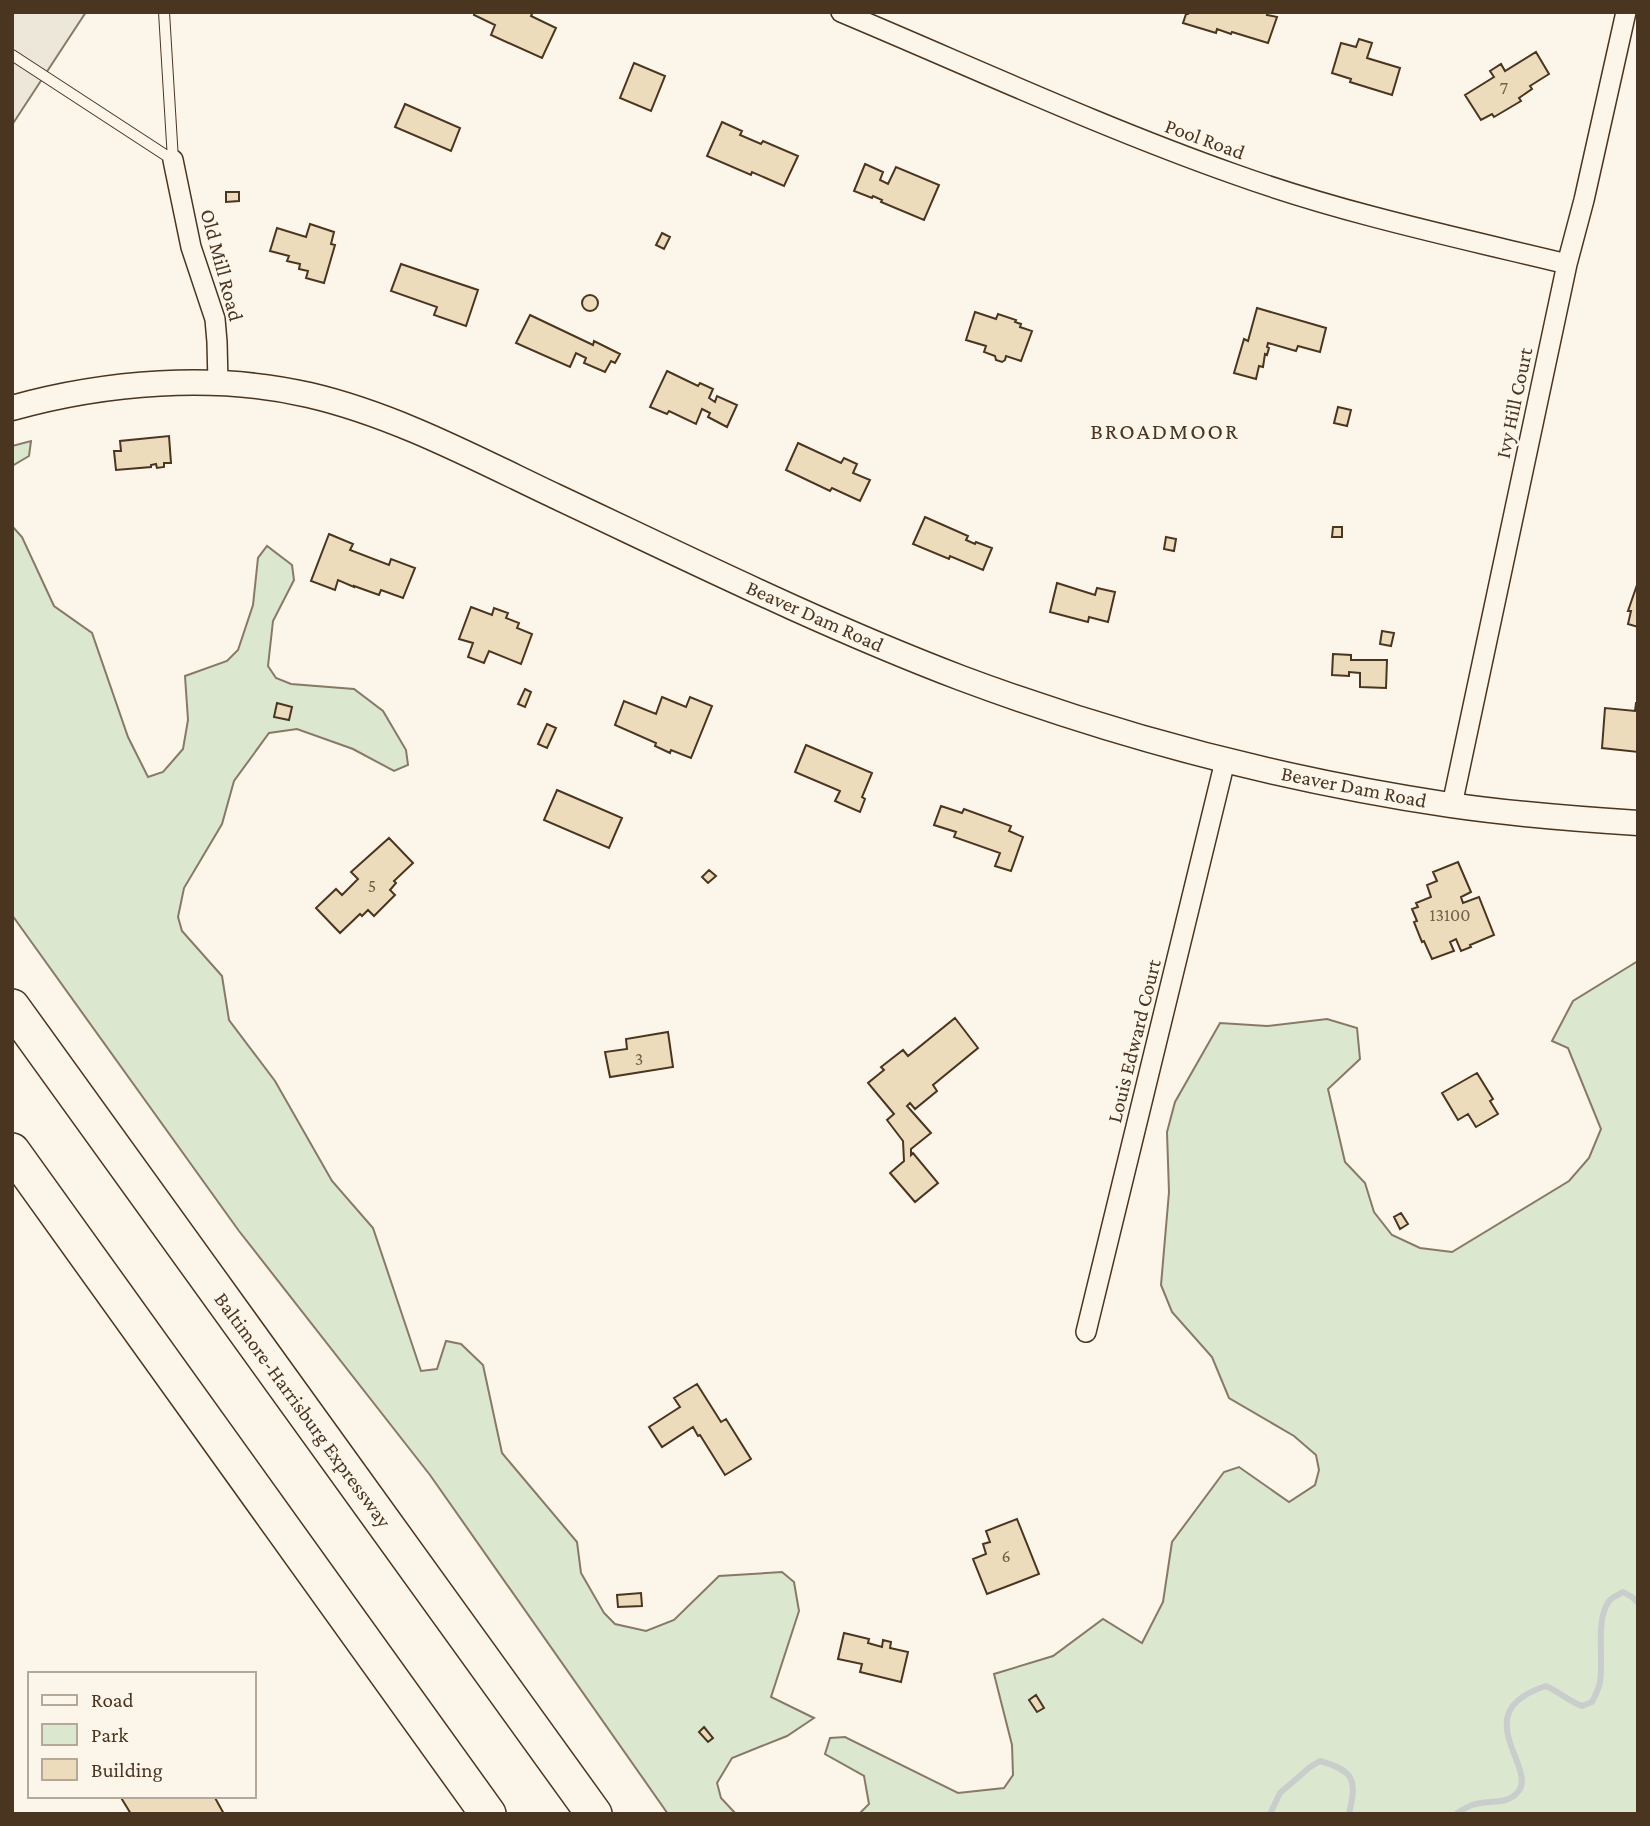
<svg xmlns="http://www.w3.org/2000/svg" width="1650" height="1826" font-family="'Crimson Pro',serif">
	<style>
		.green { fill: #dce7d0; stroke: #887966; stroke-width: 2 }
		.parking { fill: #ede7d9; stroke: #887966; stroke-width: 2 }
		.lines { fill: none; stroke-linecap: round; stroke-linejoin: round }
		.stream { stroke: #c9cecd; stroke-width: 6 }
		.building { fill: #ecdcbc; stroke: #4a3520; stroke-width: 2 }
		.service-casing { stroke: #4a3520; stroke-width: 12 }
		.minor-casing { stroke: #4a3520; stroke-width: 22 }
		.tertiary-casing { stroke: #4a3520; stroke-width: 27 }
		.motorway-casing { stroke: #4a3520; stroke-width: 38 }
		.service { stroke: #fbf6e9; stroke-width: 10 }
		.minor { stroke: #fbf6e9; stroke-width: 19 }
		.tertiary { stroke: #fbf6e9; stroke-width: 24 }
		.motorway { stroke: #fbf6e9; stroke-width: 35 }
		.labels { text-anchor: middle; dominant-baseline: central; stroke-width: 5; stroke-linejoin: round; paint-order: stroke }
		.number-label { font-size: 18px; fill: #725f47 }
		.street-label { font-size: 21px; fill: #4a3520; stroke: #fbf6e9 }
		.neighbourhood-label { font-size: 23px; letter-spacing: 2px; fill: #4a3520; stroke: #fbf6e9 }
	</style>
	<rect width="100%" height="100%" fill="#fbf6e9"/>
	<!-- green -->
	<path class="green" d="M 31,441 L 29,456 L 12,466 L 12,446 Z
		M 12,526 L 22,537 L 54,606 L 92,633 L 128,737 L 148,777 L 163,772 L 183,749 L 188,720 L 185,676 L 227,661 L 238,650 L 253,605 L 258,558 L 267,546 L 292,565 L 294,580 L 273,621 L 268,666 L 276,678 L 291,684 L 354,689 L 383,711 L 406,750 L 408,765 L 394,771 L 353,749 L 297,729 L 269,733 L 234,781 L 222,824 L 184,888 L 178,917 L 182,931 L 222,976 L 229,1020 L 275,1081 L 332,1181 L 373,1228 L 421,1371 L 437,1369 L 446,1341 L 461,1344 L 483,1365 L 502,1453 L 577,1542 L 581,1573 L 604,1613 L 615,1624 L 646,1631 L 674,1620 L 719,1576 L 782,1572 L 794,1582 L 799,1611 L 771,1697 L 814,1718 L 787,1736 L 732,1758 L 717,1783 L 721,1798 L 736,1814 L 668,1814 L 430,1475 L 239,1231 L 12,915 Z
		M 1638,961 L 1638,1814 L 859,1814 L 869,1804 L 864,1776 L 825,1754 L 830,1738 L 845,1737 L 958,1793 L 1004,1788 L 1013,1775 L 1012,1745 L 994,1674 L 1053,1656 L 1103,1619 L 1142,1643 L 1163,1602 L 1172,1542 L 1224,1472 L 1239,1467 L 1289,1502 L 1315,1485 L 1319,1470 L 1316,1455 L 1294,1436 L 1229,1398 L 1212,1357 L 1172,1312 L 1161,1285 L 1169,1192 L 1167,1132 L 1175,1102 L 1220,1023 L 1267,1026 L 1327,1019 L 1357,1028 L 1360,1059 L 1328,1089 L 1345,1162 L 1365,1183 L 1374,1212 L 1392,1235 L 1420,1248 L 1452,1252 L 1569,1181 L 1589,1158 L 1601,1129 L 1568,1048 L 1552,1041 L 1573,1001 Z"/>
	<!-- parking -->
	<path class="parking" d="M 12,12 L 86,12 L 12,125 Z"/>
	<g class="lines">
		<!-- stream -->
		<path class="stream" d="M 1270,1814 L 1280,1793 L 1310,1767 L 1320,1761 C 1355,1771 1357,1780 1349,1814
			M 1456,1814 C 1462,1810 1469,1805 1476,1804 C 1490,1800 1506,1805 1517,1793 C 1541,1769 1463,1713 1546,1686 C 1559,1692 1569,1701 1582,1706 L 1592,1702 C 1595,1696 1599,1689 1600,1682 C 1604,1659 1595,1620 1609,1601 C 1612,1597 1619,1595 1623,1592 L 1632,1597 L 1638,1603"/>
	</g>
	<!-- building -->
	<path class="building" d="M 475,12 L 528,12 L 532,14 L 531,16 L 556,28 L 542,58 L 491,35 L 495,25 L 474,15 Z
		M 1189,12 L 1268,12 L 1267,15 L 1277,17 L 1268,43 L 1232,32 L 1231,34 L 1217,29 L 1216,33 L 1183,23 L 1186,14 L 1188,14 Z
		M 1359,39 L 1372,43 L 1367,58 L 1400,68 L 1392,95 L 1350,82 L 1351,79 L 1332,73 L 1341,43 L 1356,47 Z
		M 1536,52 L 1549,74 L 1530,86 L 1532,89 L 1519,98 L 1521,101 L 1494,117 L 1492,114 L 1481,120 L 1465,95 L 1494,77 L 1490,71 L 1501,64 L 1505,71 Z
		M 634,63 L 665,76 L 651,111 L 620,98 Z
		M 405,104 L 460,128 L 451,151 L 395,127 Z
		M 722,122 L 742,131 L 740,135 L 761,144 L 763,141 L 798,156 L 784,186 L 752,172 L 751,175 L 707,156 Z
		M 865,164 L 883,172 L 880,180 L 888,184 L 896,167 L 939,185 L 924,220 L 881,202 L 882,200 L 873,196 L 872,198 L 854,191 Z
		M 226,192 L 239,192 L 239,201 L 226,202 Z
		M 310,224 L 334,232 L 331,244 L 335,245 L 324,283 L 306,278 L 308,271 L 299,269 L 300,264 L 287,261 L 289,256 L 270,251 L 277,228 L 306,237 Z
		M 662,233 L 670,237 L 664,249 L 656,245 Z
		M 401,264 L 478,290 L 466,326 L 434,315 L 437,307 L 391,291 Z
		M582 303a8 8 0 1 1 16 0a8 8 0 1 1-16 0Z
		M 1257,308 L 1326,328 L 1320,352 L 1298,346 L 1296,351 L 1268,343 L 1267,347 L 1269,348 L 1267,355 L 1265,354 L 1263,367 L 1259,366 L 1256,379 L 1234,373 L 1244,339 L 1248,341 Z
		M 975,312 L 996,319 L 998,314 L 1016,320 L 1015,322 L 1021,324 L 1020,327 L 1032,331 L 1021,361 L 1006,356 L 1005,360 L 1002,362 L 996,360 L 995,356 L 984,352 L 986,346 L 966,340 Z
		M 530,315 L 593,345 L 594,341 L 620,354 L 615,363 L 611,361 L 605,372 L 584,363 L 586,358 L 576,353 L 570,367 L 516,343 Z
		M 667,371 L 698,386 L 700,383 L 713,389 L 709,398 L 715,402 L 717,396 L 737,405 L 727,427 L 708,417 L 710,413 L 702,409 L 696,424 L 669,411 L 667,414 L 650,407 Z
		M 1338,407 L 1351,410 L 1347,426 L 1334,423 Z
		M 169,436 L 171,463 L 164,463 L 164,467 L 157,468 L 156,464 L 151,465 L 151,467 L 116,470 L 114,451 L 121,451 L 120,441 Z
		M 798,443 L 841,463 L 844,458 L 857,464 L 853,473 L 870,480 L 860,501 L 832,488 L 830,491 L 786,470 Z
		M 925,517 L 968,536 L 966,540 L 975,544 L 976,542 L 992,548 L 983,570 L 950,556 L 949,559 L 913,544 Z
		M 1333,527 L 1342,527 L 1342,537 L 1332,537 Z
		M 329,534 L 353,544 L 350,550 L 389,565 L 391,559 L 415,568 L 403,598 L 381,590 L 379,595 L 354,586 L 354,587 L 338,580 L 335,590 L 311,581 Z
		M 1166,537 L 1176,539 L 1174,551 L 1164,549 Z
		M 1638,582 L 1638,627 L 1628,624 L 1631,611 L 1628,611 Z
		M 1057,583 L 1095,595 L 1097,588 L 1115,592 L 1108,622 L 1089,617 L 1088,622 L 1050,612 Z
		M 471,607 L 492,615 L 494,608 L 508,613 L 506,618 L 519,623 L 517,628 L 532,634 L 521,664 L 489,651 L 484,663 L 468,657 L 473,643 L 459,639 Z
		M 1382,631 L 1394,633 L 1391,646 L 1380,644 Z
		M 1333,654 L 1351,655 L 1351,660 L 1387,660 L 1386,688 L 1360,687 L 1360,673 L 1349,672 L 1349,676 L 1332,675 Z
		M 525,689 L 531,692 L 525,707 L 518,704 Z
		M 662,697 L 686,707 L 690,697 L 712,706 L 691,758 L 671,750 L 670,753 L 655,746 L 656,743 L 615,725 L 624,701 L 656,714 Z
		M 277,703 L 292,707 L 289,720 L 274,717 Z
		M 1636,703 L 1638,703 L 1638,752 L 1602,748 L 1605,708 L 1635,711 Z
		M 547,724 L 556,728 L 547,748 L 538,744 Z
		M 806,745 L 872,773 L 862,797 L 865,799 L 860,812 L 835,801 L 840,791 L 795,772 Z
		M 557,790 L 622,818 L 609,848 L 544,820 Z
		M 941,806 L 962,813 L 964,809 L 1011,826 L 1009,831 L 1023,837 L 1011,871 L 995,866 L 1000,853 L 954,837 L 956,832 L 934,825 Z
		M 389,838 L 413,863 L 394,881 L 396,883 L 390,890 L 395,895 L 374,916 L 368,910 L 362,916 L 360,914 L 340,933 L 316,908 L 336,889 L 342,895 L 358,879 L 351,872 Z
		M 1458,862 L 1471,892 L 1461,897 L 1463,903 L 1479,897 L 1494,935 L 1470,945 L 1471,947 L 1461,951 L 1456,939 L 1450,942 L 1454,951 L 1432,959 L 1424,941 L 1422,942 L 1414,922 L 1417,921 L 1412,909 L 1418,907 L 1416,903 L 1431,897 L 1427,885 L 1437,881 L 1433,872 Z
		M 709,870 L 716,876 L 708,883 L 702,877 Z
		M 955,1018 L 978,1048 L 933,1085 L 937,1091 L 915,1109 L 910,1103 L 907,1106 L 931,1133 L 911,1149 L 911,1155 L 913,1153 L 938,1183 L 915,1202 L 890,1173 L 904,1161 L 903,1141 L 887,1120 L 894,1114 L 868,1083 L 884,1070 L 881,1067 L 903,1050 L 908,1056 Z
		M 668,1032 L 673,1067 L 610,1077 L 605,1052 L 627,1049 L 626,1039 Z
		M 1477,1073 L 1493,1099 L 1490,1101 L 1498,1114 L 1476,1127 L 1468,1114 L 1458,1120 L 1442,1093 Z
		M 1401,1213 L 1408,1224 L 1400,1229 L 1394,1217 Z
		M 697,1384 L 721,1422 L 726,1419 L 751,1459 L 725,1475 L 700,1435 L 698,1436 L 693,1427 L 662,1447 L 649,1427 L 680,1407 L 674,1398 Z
		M 1017,1519 L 1039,1574 L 987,1594 L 973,1559 L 986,1554 L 983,1544 L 990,1542 L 986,1531 Z
		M 641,1593 L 642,1606 L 618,1607 L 617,1595 Z
		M 844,1633 L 869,1639 L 868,1643 L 882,1647 L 883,1640 L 891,1642 L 890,1648 L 908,1652 L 901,1682 L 860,1672 L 862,1664 L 838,1659 Z
		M 1036,1695 L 1044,1708 L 1037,1712 L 1029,1700 Z
		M 704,1727 L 713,1738 L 708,1742 L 699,1732 Z
		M 120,1796 L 214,1796 L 224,1814 L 131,1814 Z"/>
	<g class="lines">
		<defs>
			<path id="service" d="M 164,12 L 173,160
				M 12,55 L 173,160"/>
			<path id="minor" d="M 841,12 C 972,67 1101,127 1234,174 C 1342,213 1455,237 1567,264
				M 173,160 L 191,247 L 215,319 L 217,342 L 218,383
				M 1452,805 L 1567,264 L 1584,200 L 1626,12
				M 1086,1332 L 1225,761"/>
			<path id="tertiary" d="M 12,408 C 105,382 214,373 309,395 C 395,415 475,458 555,496 C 689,559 822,625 961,678 C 1119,737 1283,780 1450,805 C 1512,814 1575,819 1638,823"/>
			<path id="motorway" d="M 12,1007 L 594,1814
				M 12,1151 L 488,1814"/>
		</defs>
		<!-- service casing -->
		<use href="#service" class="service-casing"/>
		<!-- minor casing -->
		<use href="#minor" class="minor-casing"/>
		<!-- tertiary casing -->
		<use href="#tertiary" class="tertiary-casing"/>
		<!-- motorway casing -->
		<use href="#motorway" class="motorway-casing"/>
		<!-- service -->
		<use href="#service" class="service"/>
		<!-- minor -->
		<use href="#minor" class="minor"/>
		<!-- tertiary -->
		<use href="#tertiary" class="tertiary"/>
		<!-- motorway -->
		<use href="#motorway" class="motorway"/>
	</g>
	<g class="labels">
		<!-- number labels -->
		<g class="number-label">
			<text x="1504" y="88">7</text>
			<text x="372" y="886">5</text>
			<text x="1450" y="915">13100</text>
			<text x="639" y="1059">3</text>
			<text x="1006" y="1556">6</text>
		</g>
		<!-- street labels -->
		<g class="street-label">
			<text transform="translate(1205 139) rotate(20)">Pool Road</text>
			<text transform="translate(222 265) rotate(75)">Old Mill Road</text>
			<text transform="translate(1514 403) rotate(-78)">Ivy Hill Court</text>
			<text transform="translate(815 616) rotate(24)">Beaver Dam Road</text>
			<text transform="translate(1354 787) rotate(11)">Beaver Dam Road</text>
			<text transform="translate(1134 1041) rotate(-76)">Louis Edward Court</text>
			<text transform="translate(303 1410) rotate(54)">Baltimore-Harrisburg Expressway</text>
		</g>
		<!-- neighbourhood labels -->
		<g class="neighbourhood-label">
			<text x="1165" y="431">BROADMOOR</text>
		</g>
	</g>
	<!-- border -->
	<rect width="1650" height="1826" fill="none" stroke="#4a3520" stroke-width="28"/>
	<!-- legend -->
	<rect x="28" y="1672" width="228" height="126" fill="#fbf6e9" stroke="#b4a999" stroke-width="2"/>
	<rect x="42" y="1695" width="35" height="10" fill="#fbf6e9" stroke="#b4a999" stroke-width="2"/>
	<text x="91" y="1707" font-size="21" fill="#4a3520">Road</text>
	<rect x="42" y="1724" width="35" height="21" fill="#dce7d0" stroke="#b4a999" stroke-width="2"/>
	<text x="91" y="1742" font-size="21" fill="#4a3520">Park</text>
	<rect x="42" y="1759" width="35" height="21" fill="#ecdcbc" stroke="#b4a999" stroke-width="2"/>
	<text x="91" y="1777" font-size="21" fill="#4a3520">Building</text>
</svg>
